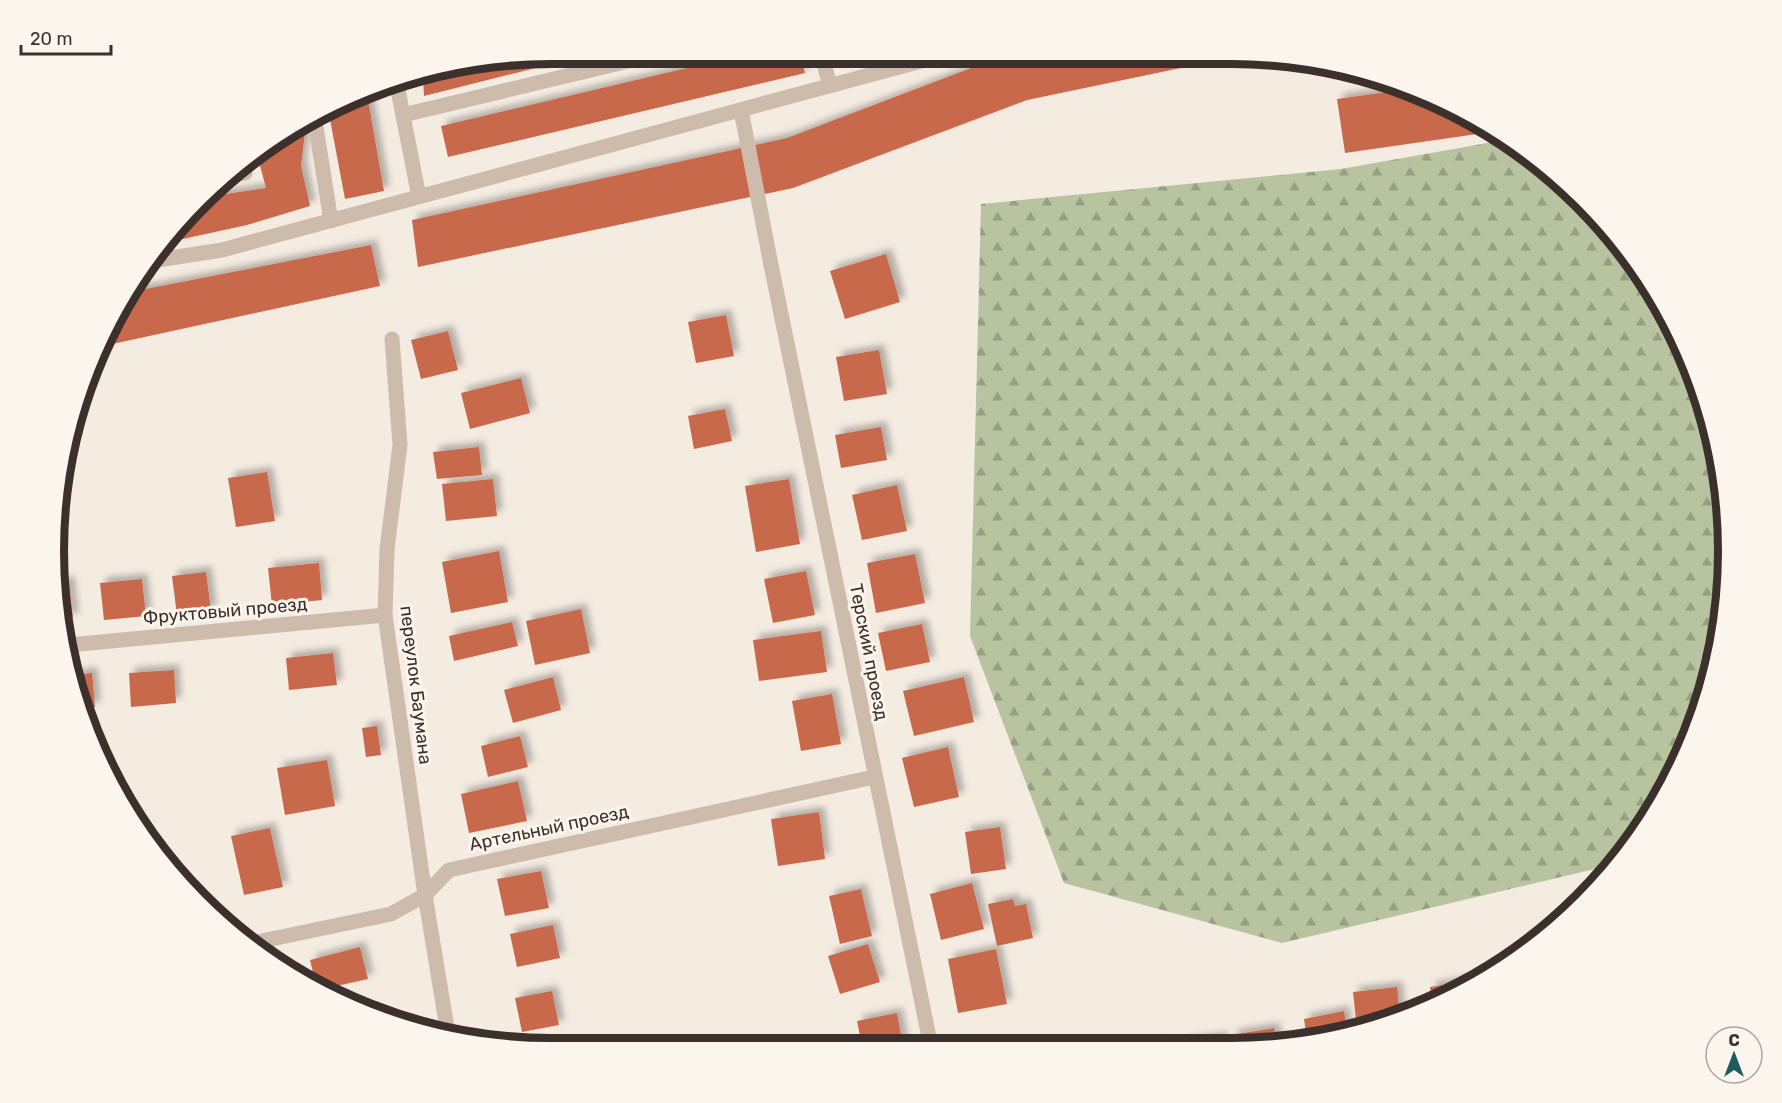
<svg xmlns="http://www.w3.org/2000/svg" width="1782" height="1103" font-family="Rubik,sans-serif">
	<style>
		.forest { fill: url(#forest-firs) }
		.building { fill: #c8694b; filter: url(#shadow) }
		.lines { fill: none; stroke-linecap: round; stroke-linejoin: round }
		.service { stroke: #cdbbac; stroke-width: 15 }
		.minor { stroke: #cdbbac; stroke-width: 15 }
		.labels { text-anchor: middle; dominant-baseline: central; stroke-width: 6; stroke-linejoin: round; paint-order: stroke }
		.street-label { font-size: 18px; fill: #3b302b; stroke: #fbf5ee }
		.rim { fill: none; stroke: #3b302b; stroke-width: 8 }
	</style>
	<defs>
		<pattern id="forest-firs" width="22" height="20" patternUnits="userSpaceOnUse" patternTransform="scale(1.5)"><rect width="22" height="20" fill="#b8c4a0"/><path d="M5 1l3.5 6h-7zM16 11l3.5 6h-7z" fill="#97a083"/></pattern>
		<filter id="shadow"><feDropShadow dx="5.5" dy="-5.5" stdDeviation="3" flood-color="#0004"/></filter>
	</defs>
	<rect width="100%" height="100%" fill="#f4ebe1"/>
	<!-- forest -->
	<path class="forest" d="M 1504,140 L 1533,157 L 1604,223 L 1661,302 L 1701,391 L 1724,486 L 1727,584 L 1711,680 L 1677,771 L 1625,854 L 1616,864 L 1282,943 L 1064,883 L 970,636 L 981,204 L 1341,169 Z"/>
	<!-- building -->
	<path class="building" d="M 552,54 L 587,55 L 424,96 L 423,75 Z
		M 742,55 L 801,55 L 805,73 L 448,157 L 441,126 Z
		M 1000,57 L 1224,59 L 1027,100 L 793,188 L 418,267 L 412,220 L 787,138 Z
		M 1265,58 L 1280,58 L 1280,59 L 1265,62 Z
		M 1409,89 L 1421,92 L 1491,132 L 1345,153 L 1337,99 Z
		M 367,94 L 384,191 L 345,199 L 329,114 Z
		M 304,127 L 305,132 L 301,166 L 310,206 L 247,225 L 169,242 L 212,196 L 266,188 L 258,158 L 246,160 Z
		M 371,245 L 380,286 L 103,346 L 130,292 Z
		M 886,254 L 900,302 L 845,319 L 830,271 Z
		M 726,315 L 734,356 L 696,363 L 688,322 Z
		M 448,331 L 458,370 L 421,379 L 411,340 Z
		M 879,350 L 887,394 L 844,401 L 836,357 Z
		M 521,378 L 530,413 L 470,429 L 461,393 Z
		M 725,409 L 732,441 L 694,449 L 688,416 Z
		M 881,427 L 887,460 L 841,468 L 835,435 Z
		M 479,447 L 482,475 L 437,479 L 433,452 Z
		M 267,472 L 275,521 L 236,527 L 228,478 Z
		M 493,479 L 497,516 L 446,521 L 442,484 Z
		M 789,479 L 800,544 L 756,552 L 745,486 Z
		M 897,485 L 907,531 L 862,540 L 852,495 Z
		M 499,551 L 508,602 L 451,613 L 442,562 Z
		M 915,554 L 925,603 L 876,613 L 867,563 Z
		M 319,563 L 322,600 L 272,605 L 268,568 Z
		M 806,571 L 815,615 L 773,623 L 764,579 Z
		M 206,572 L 211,611 L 177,615 L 172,576 Z
		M 142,579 L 146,616 L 104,620 L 100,583 Z
		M 69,582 L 73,618 L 65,619 L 59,583 Z
		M 581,609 L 590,653 L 535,665 L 526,621 Z
		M 512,622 L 518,646 L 454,661 L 449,636 Z
		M 922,624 L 930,662 L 886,671 L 878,633 Z
		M 821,631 L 827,672 L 759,681 L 753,640 Z
		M 333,653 L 337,685 L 289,690 L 286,658 Z
		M 174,670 L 176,703 L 131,707 L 129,673 Z
		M 92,673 L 95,707 L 80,708 L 74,675 Z
		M 553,677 L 561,710 L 513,723 L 504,690 Z
		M 964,677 L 974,722 L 914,736 L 903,691 Z
		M 832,694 L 841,744 L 801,751 L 792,701 Z
		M 377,726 L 381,755 L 366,757 L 362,728 Z
		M 520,736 L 528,767 L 488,777 L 481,746 Z
		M 948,747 L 959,797 L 914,807 L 902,758 Z
		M 327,760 L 335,806 L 285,815 L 277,768 Z
		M 518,781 L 527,821 L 469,833 L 461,794 Z
		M 819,812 L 825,859 L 778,866 L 771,819 Z
		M 1000,827 L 1006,869 L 971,874 L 965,832 Z
		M 270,828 L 283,887 L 244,895 L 231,836 Z
		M 541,871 L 549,908 L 505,916 L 497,879 Z
		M 972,883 L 984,929 L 941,940 L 930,894 Z
		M 861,889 L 872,936 L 840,944 L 829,896 Z
		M 1013,899 L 1015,906 L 1026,904 L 1033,938 L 997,946 L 988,904 Z
		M 553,925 L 560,958 L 517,967 L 510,934 Z
		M 868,944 L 880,982 L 840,994 L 828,956 Z
		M 360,947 L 368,979 L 323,989 L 316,985 L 310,960 Z
		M 996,949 L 1007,1004 L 958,1013 L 948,959 Z
		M 1467,981 L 1468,988 L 1432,1004 L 1430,987 Z
		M 1397,987 L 1400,1018 L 1390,1023 L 1357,1029 L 1353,992 Z
		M 552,991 L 559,1025 L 522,1032 L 515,998 Z
		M 1344,1011 L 1347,1031 L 1307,1039 L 1304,1019 Z
		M 897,1013 L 903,1046 L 862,1046 L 857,1021 Z
		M 1274,1028 L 1277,1045 L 1263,1048 L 1234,1048 L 1232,1035 Z
		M 1222,1037 L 1224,1048 L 1181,1048 L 1181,1043 Z
		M 1159,1043 L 1160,1047 L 1142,1047 L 1141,1046 Z"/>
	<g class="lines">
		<!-- service -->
		<path class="service" d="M 822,56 L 830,86
			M 396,80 L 419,197
			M 741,110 L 771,265
			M 403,115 L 654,55
			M 315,121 L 331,221
			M 232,175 L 245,173
			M 151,261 L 222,250 L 940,56"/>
		<!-- minor -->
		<path class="minor" d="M 771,265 L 931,1047
			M 392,339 L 400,445 L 387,549 L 385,615 L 425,895 L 448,1034
			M 69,645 L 385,615
			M 247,944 L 391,914 L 425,895 L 449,870 L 874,777"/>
	</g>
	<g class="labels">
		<!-- street labels -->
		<g class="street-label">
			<text transform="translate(225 611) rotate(-5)">Фруктовый проезд</text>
			<text transform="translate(869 652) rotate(79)">Терский проезд</text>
			<text transform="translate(416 685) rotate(83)">переулок Баумана</text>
			<text transform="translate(549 828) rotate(-12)">Артельный проезд</text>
		</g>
	</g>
	<!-- crop -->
	<path d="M0 0H1782V1103H0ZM551 64H1231A487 487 0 0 1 1718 551V551A487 487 0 0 1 1231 1038H551A487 487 0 0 1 64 551V551A487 487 0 0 1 551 64Z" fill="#fbf5ee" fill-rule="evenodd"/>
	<path class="rim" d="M551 64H1231A487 487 0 0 1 1718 551V551A487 487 0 0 1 1231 1038H551A487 487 0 0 1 64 551V551A487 487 0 0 1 551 64Z"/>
	<!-- north arrow -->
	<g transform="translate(1734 1055)"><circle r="28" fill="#fbf5ee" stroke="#aea6a0" stroke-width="1.5"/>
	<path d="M0-4.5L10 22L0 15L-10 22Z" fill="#1f5a5e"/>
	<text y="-9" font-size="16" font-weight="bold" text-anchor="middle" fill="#3b302b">С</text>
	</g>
	<!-- scale -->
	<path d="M21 45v9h90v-9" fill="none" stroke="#3b302b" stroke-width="3"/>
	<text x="30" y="45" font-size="18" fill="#3b302b" stroke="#fbf5ee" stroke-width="4.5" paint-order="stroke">20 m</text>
</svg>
